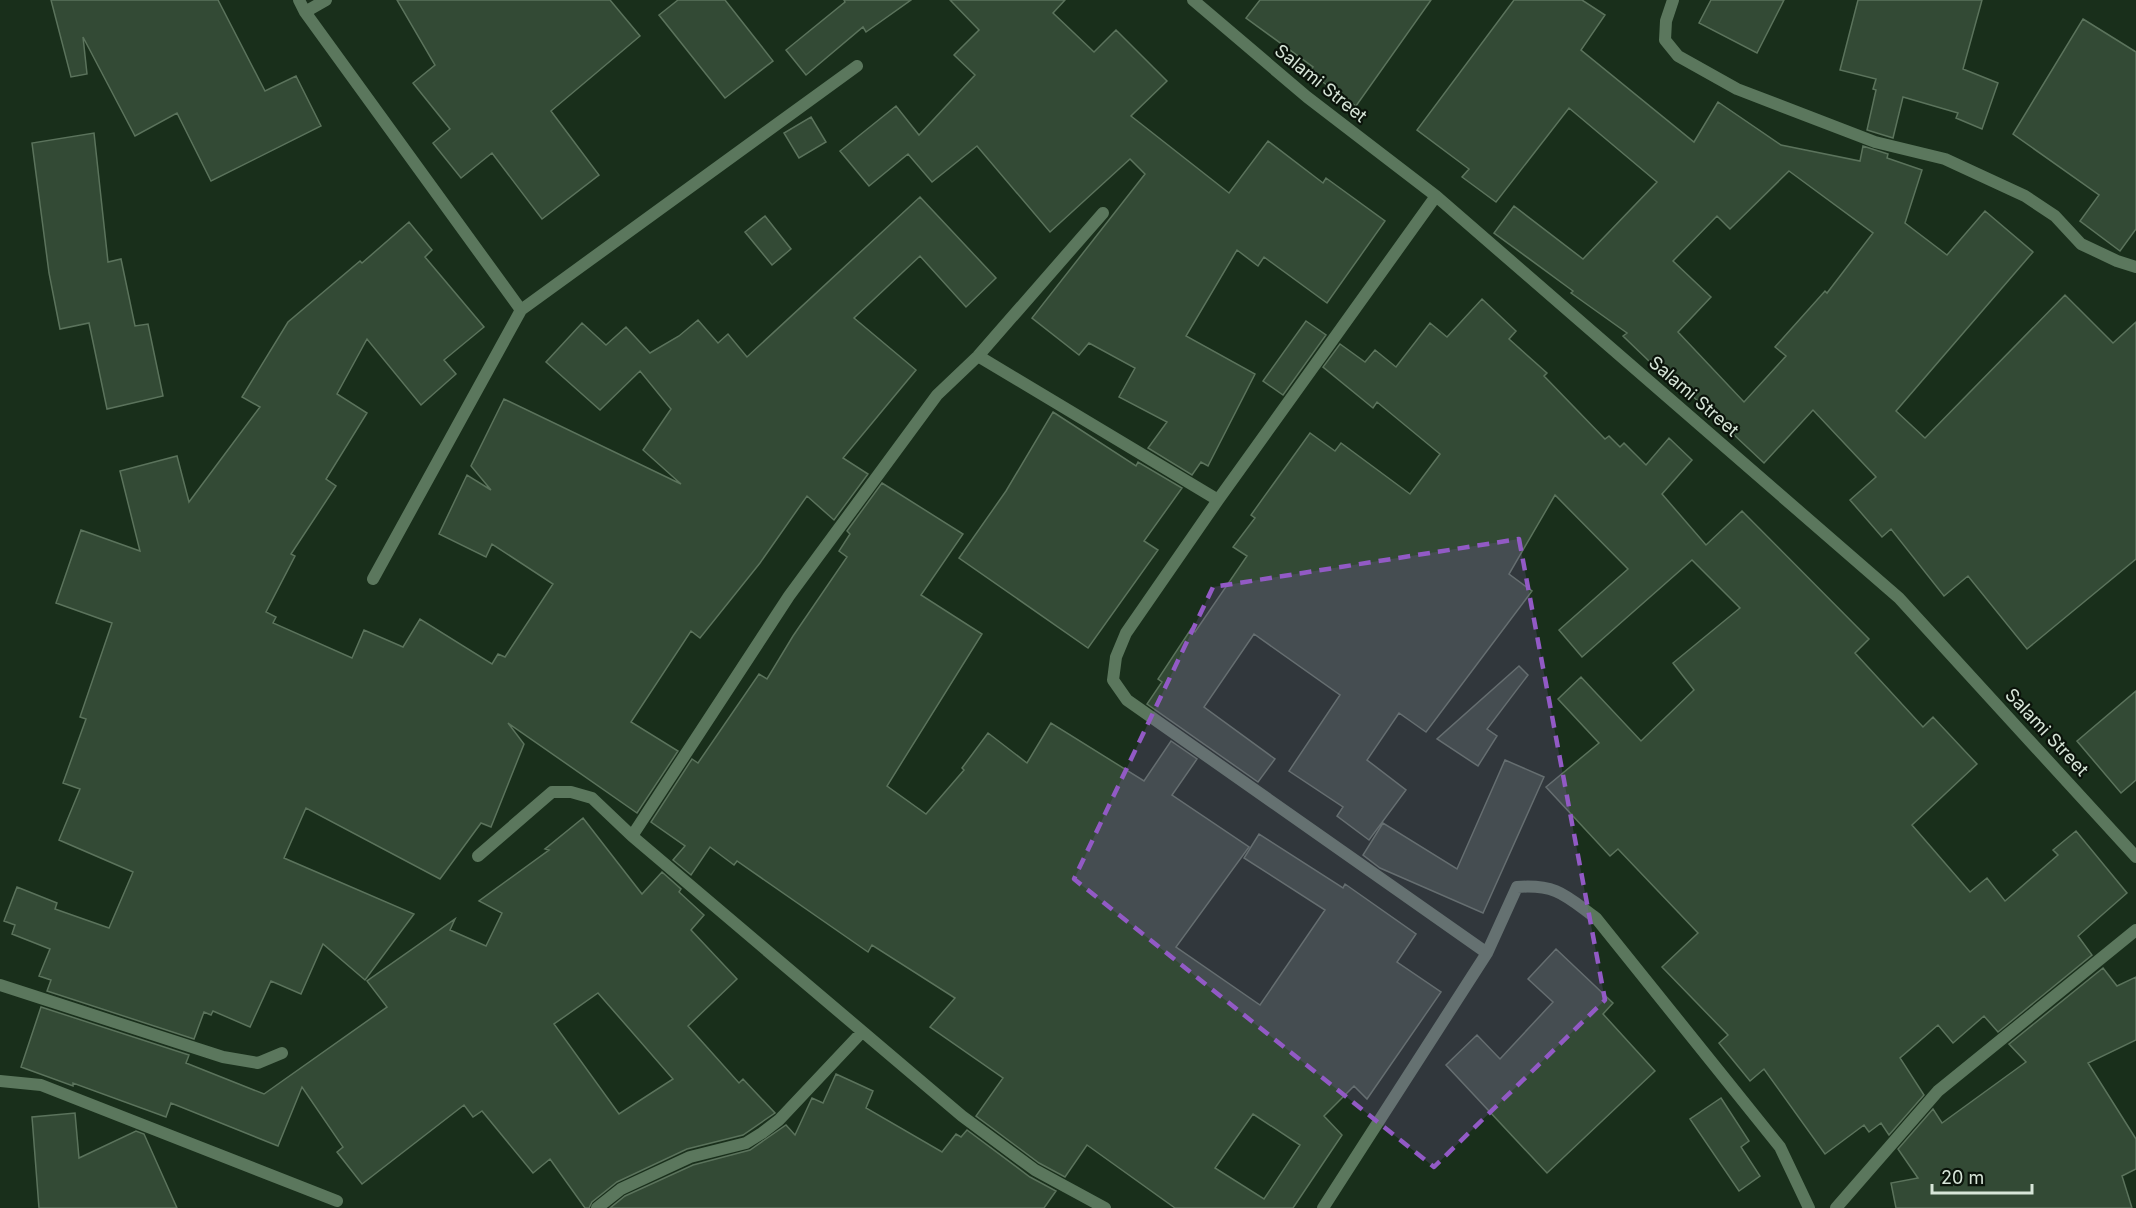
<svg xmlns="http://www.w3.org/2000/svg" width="2136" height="1208" font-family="Inter,sans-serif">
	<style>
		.building { fill: #334a35; stroke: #5b735c; stroke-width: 1.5; fill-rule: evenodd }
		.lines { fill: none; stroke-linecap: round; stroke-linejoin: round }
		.street { stroke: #5b775d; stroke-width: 12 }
		.marked { fill: #925ac5; fill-opacity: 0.2; stroke: #925ac5; stroke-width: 4.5; stroke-dasharray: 12 8; stroke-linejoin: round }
		.labels { text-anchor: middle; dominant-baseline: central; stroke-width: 4.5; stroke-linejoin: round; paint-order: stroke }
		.street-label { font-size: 18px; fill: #d7e5d8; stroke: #0b140b }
	</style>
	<rect width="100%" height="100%" fill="#192f1b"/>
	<!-- building -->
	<path class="building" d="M 51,0 L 218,0 L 265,91 L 296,76 L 321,126 L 211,181 L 177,113 L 135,136 L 83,37 L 87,74 L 71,77 Z
		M 397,0 L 610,0 L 640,36 L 551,111 L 599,175 L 542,219 L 492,153 L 461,178 L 433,143 L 450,129 L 413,83 L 435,65 Z
		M 678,0 L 725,0 L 773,61 L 725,98 L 659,15 Z
		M 844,0 L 911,0 L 866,32 L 863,27 L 806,75 L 786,50 L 845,2 Z
		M 950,0 L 1065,0 L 1053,13 L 1094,52 L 1116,30 L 1167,81 L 1131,116 L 1229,193 L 1268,141 L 1323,183 L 1326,178 L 1385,221 L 1327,303 L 1264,257 L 1258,266 L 1237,250 L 1186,336 L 1255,374 L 1208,466 L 1201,462 L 1192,475 L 1148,448 L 1167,422 L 1119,397 L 1135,368 L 1089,343 L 1079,355 L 1032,318 L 1145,174 L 1130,159 L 1050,232 L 977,146 L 932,182 L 908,154 L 869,186 L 840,151 L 896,106 L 919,135 L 975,75 L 954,55 L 979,30 Z
		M 1260,0 L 1431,0 L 1356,106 L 1309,72 L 1313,67 L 1246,18 Z
		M 1514,0 L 1582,0 L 1605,15 L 1581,50 L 1694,142 L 1718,102 L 1781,145 L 1860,161 L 1863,146 L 1888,154 L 1887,158 L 1922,170 L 1905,223 L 1947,255 L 1985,211 L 2033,252 L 1896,411 L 1925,438 L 2065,295 L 2113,343 L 2136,322 L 2136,559 L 2027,649 L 1968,576 L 1944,596 L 1891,529 L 1882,537 L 1850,500 L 1876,477 L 1813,410 L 1764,463 L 1654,360 L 1651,363 L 1623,336 L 1627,333 L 1571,293 L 1573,291 L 1494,233 L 1514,206 L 1583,259 L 1657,182 L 1569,108 L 1496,202 L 1462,177 L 1469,169 L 1417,130 ZM 1789,171 L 1873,233 L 1827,293 L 1825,291 L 1775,347 L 1786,356 L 1744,402 L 1678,332 L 1711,297 L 1673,261 L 1717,216 L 1730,229 Z
		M 1711,0 L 1784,0 L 1757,53 L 1699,23 Z
		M 1858,0 L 1982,0 L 1963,69 L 1998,83 L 1982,129 L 1956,118 L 1958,113 L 1903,97 L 1893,138 L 1867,130 L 1876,90 L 1873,89 L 1876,79 L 1840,70 Z
		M 2083,19 L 2136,52 L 2136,229 L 2120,251 L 2080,221 L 2099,195 L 2013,134 Z
		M 811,117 L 826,142 L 799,158 L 784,133 Z
		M 94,133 L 108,262 L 121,259 L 135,326 L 148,324 L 163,396 L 107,409 L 89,323 L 60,329 L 49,273 L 32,143 Z
		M 920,197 L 996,278 L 966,307 L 920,256 L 854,318 L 916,370 L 843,458 L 868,474 L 834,520 L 807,496 L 760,563 L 700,638 L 691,631 L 631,722 L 678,751 L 637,813 L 508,723 L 524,744 L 491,827 L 481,823 L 440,879 L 306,808 L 284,858 L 414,914 L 365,980 L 323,944 L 301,994 L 271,981 L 250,1027 L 213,1011 L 211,1015 L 204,1012 L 194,1039 L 47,991 L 51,980 L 39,976 L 50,949 L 12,934 L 15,925 L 4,921 L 17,887 L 57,903 L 55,909 L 109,928 L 133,872 L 59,840 L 80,789 L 63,783 L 86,719 L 80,717 L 112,623 L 56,603 L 81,530 L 140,551 L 120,471 L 177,456 L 189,502 L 260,407 L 242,397 L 288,322 L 360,261 L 362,263 L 409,222 L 432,250 L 425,257 L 484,327 L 444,360 L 456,374 L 421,405 L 367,339 L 337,394 L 367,413 L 326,479 L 336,486 L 291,554 L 295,556 L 266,612 L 276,617 L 273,623 L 352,658 L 364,630 L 403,647 L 420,619 L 492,664 L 498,654 L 505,657 L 553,584 L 492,544 L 486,557 L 439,534 L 467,475 L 491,490 L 471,466 L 504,399 L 681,484 L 643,450 L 671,409 L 640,371 L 600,410 L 546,362 L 582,323 L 606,345 L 626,327 L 650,353 L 679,336 L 698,320 L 718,343 L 728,334 L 747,357 Z
		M 765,216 L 791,249 L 772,265 L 745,232 Z
		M 1482,299 L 1516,331 L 1509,339 L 1547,373 L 1544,376 L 1605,439 L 1609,436 L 1620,447 L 1624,443 L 1646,465 L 1669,438 L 1692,460 L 1662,494 L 1706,545 L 1742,511 L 1869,639 L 1855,653 L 1923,727 L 1933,717 L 1977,764 L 1912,825 L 1970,892 L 1987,878 L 2005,901 L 2058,855 L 2053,850 L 2076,831 L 2127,893 L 2078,936 L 2092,955 L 1998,1032 L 1984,1016 L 1953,1043 L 1938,1025 L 1900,1058 L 1924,1095 L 1889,1135 L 1881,1123 L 1869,1132 L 1864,1125 L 1825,1154 L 1764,1069 L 1750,1081 L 1719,1043 L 1728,1035 L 1662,967 L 1698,933 L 1618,849 L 1610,856 L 1546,787 L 1599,743 L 1558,699 L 1581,677 L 1641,741 L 1694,690 L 1673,663 L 1740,608 L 1692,560 L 1582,657 L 1559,630 L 1628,569 L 1555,495 L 1509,574 L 1532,591 L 1426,732 L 1399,713 L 1367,760 L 1406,790 L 1369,840 L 1337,816 L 1343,807 L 1289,771 L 1340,695 L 1254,634 L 1204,707 L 1275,759 L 1258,782 L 1147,704 L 1162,682 L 1158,679 L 1191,629 L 1195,632 L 1247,556 L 1233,547 L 1255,518 L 1251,515 L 1310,433 L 1335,451 L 1341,443 L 1410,494 L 1440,454 L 1377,402 L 1373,408 L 1323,367 L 1340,344 L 1365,362 L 1375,350 L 1396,367 L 1430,323 L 1447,337 Z
		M 1306,321 L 1326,335 L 1283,395 L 1263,381 Z
		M 1053,412 L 1136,466 L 1138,462 L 1182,488 L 1144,541 L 1158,550 L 1088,648 L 959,558 L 1006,491 Z
		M 882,483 L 963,534 L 921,595 L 982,634 L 887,786 L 926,814 L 964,770 L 962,768 L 988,733 L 1027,763 L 1051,723 L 1144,781 L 1171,741 L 1197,759 L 1172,795 L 1249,847 L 1176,947 L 1260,1005 L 1325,910 L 1244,858 L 1259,834 L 1343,888 L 1345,884 L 1416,934 L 1397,962 L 1441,992 L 1367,1099 L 1354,1086 L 1324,1116 L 1342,1135 L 1293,1208 L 1175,1208 L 1087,1145 L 1065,1177 L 1039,1163 L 976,1116 L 1003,1078 L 930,1027 L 955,998 L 872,945 L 868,952 L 737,861 L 734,865 L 710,847 L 691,875 L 673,860 L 685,846 L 651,822 L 692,759 L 698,763 L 759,674 L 767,679 L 793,636 L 847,557 L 839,551 L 850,534 L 847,531 ZM 1253,1114 L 1300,1145 L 1264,1199 L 1215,1168 Z
		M 1519,666 L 1528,675 L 1487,729 L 1497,736 L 1478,766 L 1437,739 Z
		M 2136,691 L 2136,780 L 2121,793 L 2077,741 Z
		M 1505,760 L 1544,777 L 1483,913 L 1380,868 L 1363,855 L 1383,823 L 1457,869 Z
		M 583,818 L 642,894 L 662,872 L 681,889 L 679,892 L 704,915 L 691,930 L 737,979 L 688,1026 L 739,1083 L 743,1079 L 775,1113 L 743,1135 L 687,1149 L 617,1182 L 592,1202 L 589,1208 L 585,1208 L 550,1159 L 533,1173 L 482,1111 L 473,1117 L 464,1105 L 362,1184 L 337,1152 L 343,1147 L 302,1087 L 278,1146 L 171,1103 L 166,1117 L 73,1083 L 73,1086 L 21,1067 L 41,1007 L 189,1055 L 186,1063 L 264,1094 L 387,1007 L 367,981 L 455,919 L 450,930 L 486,946 L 502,913 L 479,901 L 549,850 L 545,849 ZM 598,993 L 673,1079 L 619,1114 L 554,1024 Z
		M 1556,949 L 1613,1003 L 1603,1014 L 1655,1071 L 1547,1173 L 1446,1065 L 1477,1035 L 1500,1059 L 1553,1002 L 1528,979 Z
		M 2103,968 L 2117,986 L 2136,977 L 2136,1040 L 2088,1063 L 2136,1139 L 2136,1169 L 2122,1176 L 2132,1208 L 1896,1208 L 1891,1183 L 1918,1178 L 1898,1149 L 1933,1109 L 1942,1123 L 2026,1062 L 2009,1044 Z
		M 836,1074 L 873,1091 L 866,1108 L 942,1152 L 956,1134 L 961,1137 L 967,1130 L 1030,1177 L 1056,1191 L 1044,1208 L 610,1208 L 625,1196 L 693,1165 L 750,1150 L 786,1125 L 795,1135 L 812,1098 L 823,1103 Z
		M 1721,1098 L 1749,1141 L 1741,1147 L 1760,1176 L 1739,1191 L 1690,1119 Z
		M 75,1113 L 79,1158 L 136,1131 L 144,1134 L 177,1208 L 39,1208 L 32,1117 Z"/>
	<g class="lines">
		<!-- street -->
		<path class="street" d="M 299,0 L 305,12 L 521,310
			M 1193,0 L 1307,97 L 1436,196 L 1899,598 L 2136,857
			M 1673,0 L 1666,21 L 1665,40 L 1678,56 L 1737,89 L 1875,142 L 1945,159 L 2025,196 L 2055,216 L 2081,244 L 2117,261 L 2136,267
			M 305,12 L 326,0
			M 1436,196 L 1218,500 L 1126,633 L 1116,657 L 1113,680 L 1127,700 L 1487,953
			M 978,356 L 1218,500
			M 373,579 L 521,310 L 857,66
			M 632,836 L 789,596 L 937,395 L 978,356 L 1103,213
			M 478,856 L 552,792 L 571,792 L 592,798 L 632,836 L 962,1116 L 1035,1170 L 1105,1208
			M 0,985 L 223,1057 L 258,1063 L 282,1053
			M 0,1081 L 41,1085 L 337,1201
			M 597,1208 L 621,1189 L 690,1157 L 746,1143 L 762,1133 L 779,1120 L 862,1032
			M 1323,1208 L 1487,953 L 1517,887 C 1557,884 1566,896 1596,918 L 1780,1147 L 1809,1208
			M 1836,1208 L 1938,1091 L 2136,930"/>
	</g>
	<!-- marked area -->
	<path class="marked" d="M 1519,539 L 1605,1000 L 1434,1167 L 1074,879 L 1213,587 Z"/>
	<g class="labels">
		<!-- street labels -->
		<g class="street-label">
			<text transform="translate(1321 83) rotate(39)">Salami Street</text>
			<text transform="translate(1694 396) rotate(41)">Salami Street</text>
			<text transform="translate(2047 732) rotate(47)">Salami Street</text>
		</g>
	</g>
	<!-- scale -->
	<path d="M1932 1184v9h100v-9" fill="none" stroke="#d7e5d8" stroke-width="3"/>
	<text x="1941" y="1184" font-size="18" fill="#d7e5d8" stroke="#0b140b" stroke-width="4.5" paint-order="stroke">20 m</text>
</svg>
